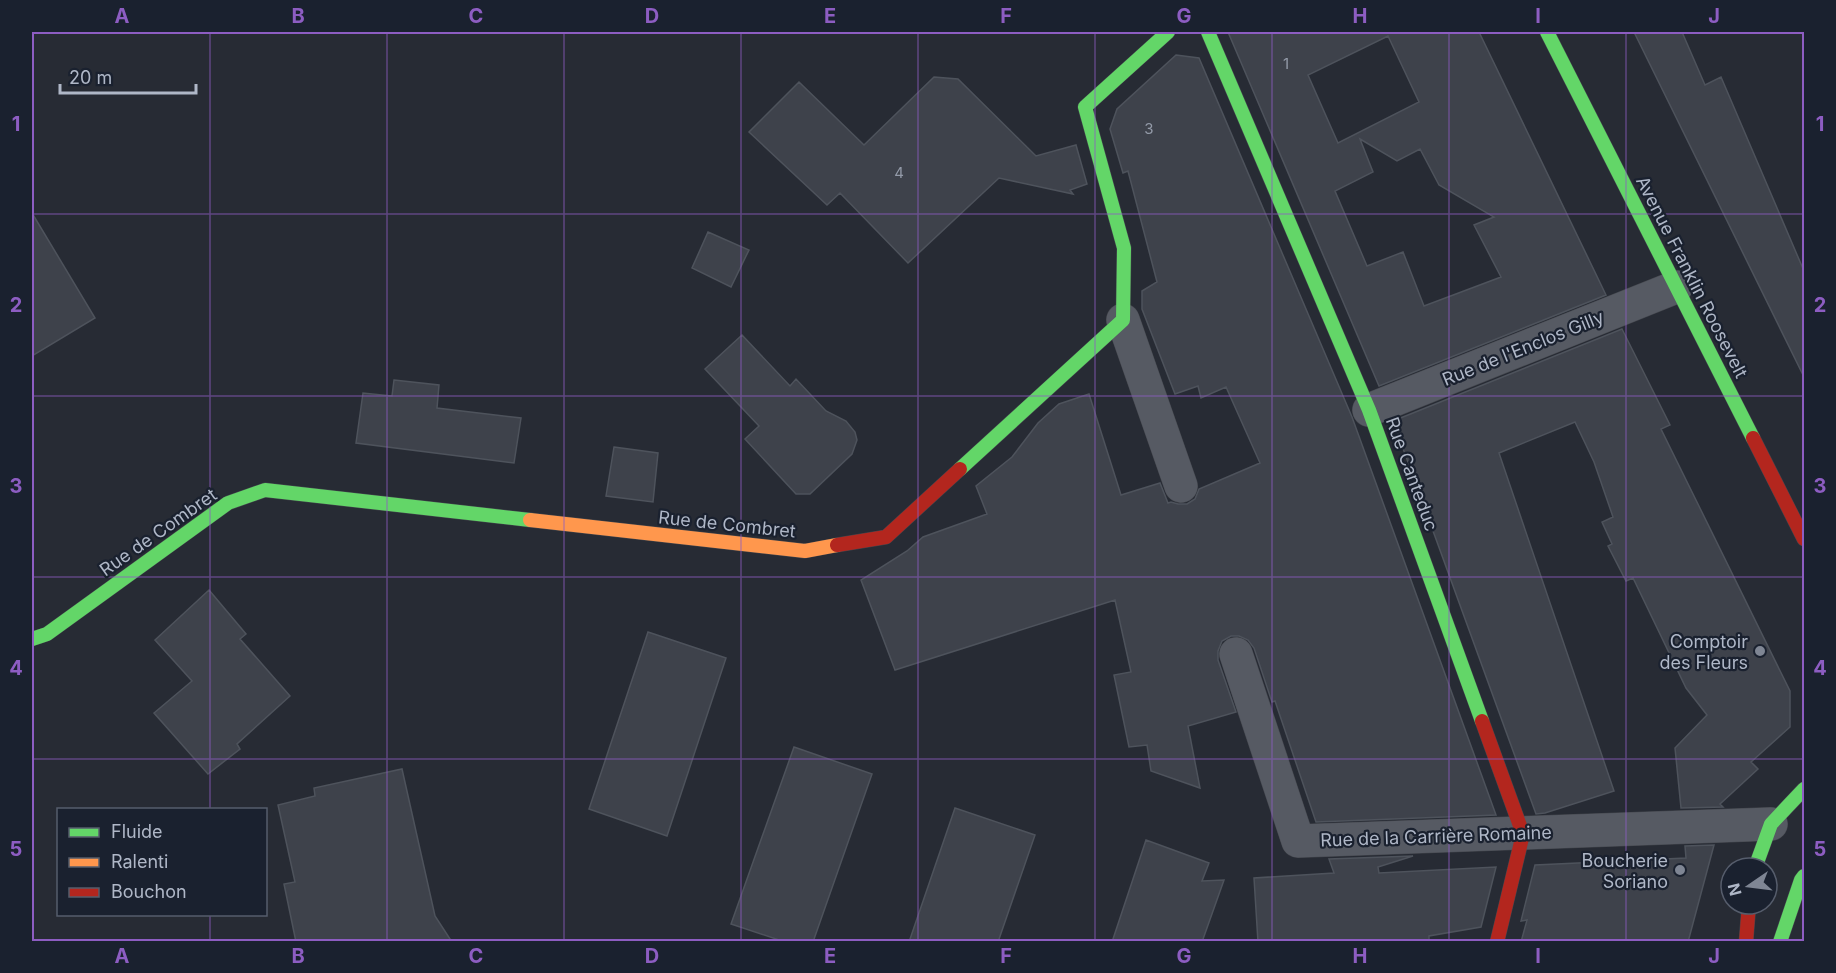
<svg xmlns="http://www.w3.org/2000/svg" width="1836" height="973" font-family="Inter,sans-serif">
	<style>
		.building { fill: #3e424b; stroke: #4e535c; stroke-width: 1.5; fill-rule: evenodd }
		.lines { fill: none; stroke-linecap: round; stroke-linejoin: round }
		.street-casing { stroke: #43464d; stroke-width: 34 }
		.fast-casing { stroke: #43464d; stroke-width: 15 }
		.slow-casing { stroke: #43464d; stroke-width: 15 }
		.jam-casing { stroke: #43464d; stroke-width: 15 }
		.street { stroke: #565a63; stroke-width: 33 }
		.fast { stroke: #63d668; stroke-width: 14 }
		.slow { stroke: #ff974d; stroke-width: 14 }
		.jam { stroke: #b3261e; stroke-width: 14 }
		.grid { fill: none; stroke: #8d5dc2; stroke-width: 1.5; stroke-opacity: 0.55 }
		.poi-dot { fill: #7f8694; stroke: #1a212f; stroke-width: 2 }
		.labels { text-anchor: middle; dominant-baseline: central; stroke-width: 4.5; stroke-linejoin: round; paint-order: stroke }
		.number-label { font-size: 15px; fill: #939aa8 }
		.street-label { font-size: 18px; fill: #afb7c7; stroke: #1a212f }
		.poi-label { font-size: 18px; fill: #afb7c7; stroke: #1a212f; text-anchor: end }
		.neatline { fill: none; stroke: #8d5dc2; stroke-width: 2 }
		.grid-label { font-size: 20px; text-anchor: middle; font-weight: bold; fill: #8d5dc2 }
	</style>
	<rect width="100%" height="100%" fill="#272b34"/>
	<!-- building -->
	<path class="building" d="M 1228,32 L 1479,32 L 1606,295 L 1379,386 ZM 1388,36 L 1419,102 L 1338,143 L 1308,75 ZM 1360,139 L 1397,161 L 1420,149 L 1439,185 L 1494,217 L 1474,225 L 1501,277 L 1424,306 L 1403,252 L 1367,266 L 1335,191 L 1373,172 Z
		M 1634,32 L 1682,32 L 1705,85 L 1721,77 L 1804,271 L 1804,377 Z
		M 1176,55 L 1199,58 L 1352,417 L 1496,815 L 1316,822 L 1275,701 L 1272,702 L 1254,648 L 1248,640 L 1239,636 L 1231,636 L 1222,641 L 1218,651 L 1218,660 L 1236,712 L 1188,726 L 1200,788 L 1151,771 L 1147,745 L 1129,747 L 1114,675 L 1131,672 L 1115,600 L 895,670 L 861,580 L 907,551 L 923,537 L 987,514 L 976,486 L 1012,457 L 1038,423 L 1059,404 L 1089,394 L 1121,495 L 1160,483 L 1168,503 L 1171,502 L 1178,504 L 1187,504 L 1195,499 L 1199,489 L 1260,463 L 1226,387 L 1201,398 L 1198,386 L 1175,394 L 1142,309 L 1142,291 L 1157,282 L 1128,171 L 1123,173 L 1110,129 L 1117,109 Z
		M 934,77 L 958,79 L 1036,156 L 1076,145 L 1087,184 L 1070,190 L 1073,194 L 999,178 L 908,263 L 840,193 L 827,205 L 749,132 L 799,82 L 864,145 Z
		M 32,213 L 95,318 L 32,356 Z
		M 708,232 L 749,250 L 731,287 L 692,268 Z
		M 1622,329 L 1670,425 L 1661,429 L 1790,691 L 1790,727 L 1751,762 L 1758,769 L 1720,804 L 1723,807 L 1681,808 L 1675,748 L 1707,715 L 1686,688 L 1633,578 L 1626,581 L 1608,546 L 1612,544 L 1602,522 L 1613,517 L 1594,462 L 1575,422 L 1499,453 L 1614,791 L 1545,813 L 1536,814 L 1393,421 Z
		M 742,335 L 790,386 L 796,379 L 826,411 L 846,421 L 855,432 L 857,440 L 852,454 L 810,494 L 796,494 L 745,439 L 759,426 L 705,369 Z
		M 394,380 L 439,385 L 437,408 L 521,418 L 514,463 L 356,443 L 363,393 L 392,396 Z
		M 614,447 L 658,453 L 653,502 L 606,496 Z
		M 209,590 L 246,634 L 240,639 L 290,696 L 237,744 L 240,749 L 208,774 L 154,713 L 192,681 L 155,640 Z
		M 648,632 L 726,658 L 667,836 L 589,809 Z
		M 794,747 L 872,774 L 813,942 L 785,942 L 731,924 Z
		M 402,769 L 435,916 L 452,942 L 296,942 L 284,884 L 295,882 L 278,805 L 315,796 L 314,788 Z
		M 955,808 L 1035,835 L 998,942 L 909,942 Z
		M 1146,840 L 1209,863 L 1202,881 L 1224,880 L 1202,942 L 1112,942 Z
		M 1714,845 L 1688,942 L 1521,942 L 1527,920 L 1521,921 L 1535,865 L 1686,858 L 1685,846 Z
		M 1413,856 L 1378,867 L 1379,873 L 1496,867 L 1481,927 L 1429,936 L 1429,942 L 1258,942 L 1254,878 L 1334,873 L 1329,859 Z"/>
	<g class="lines">
		<defs>
			<path id="street" d="M 1123,320 L 1181,486
				M 1369,410 L 1676,287
				M 1236,654 L 1298,841 L 1771,824"/>
			<path id="fast" d="M 1208,32 L 1369,410 L 1482,721
				M 1547,32 L 1753,438
				M 960,469 L 1123,320 L 1124,248 L 1085,107 L 1168,32
				M 32,639 L 47,634 L 228,503 L 265,490 L 530,520
				M 1755,868 L 1771,824 L 1804,789
				M 1780,942 L 1801,880 L 1804,876"/>
			<path id="slow" d="M 530,520 L 805,551 L 837,545"/>
			<path id="jam" d="M 1753,438 L 1804,539
				M 837,545 L 886,537 L 960,469
				M 1482,721 L 1523,834 L 1497,942
				M 1746,942 L 1749,904"/>
		</defs>
		<!-- street casing -->
		<use href="#street" class="street-casing"/>
		<!-- fast casing -->
		<use href="#fast" class="fast-casing"/>
		<!-- slow casing -->
		<use href="#slow" class="slow-casing"/>
		<!-- jam casing -->
		<use href="#jam" class="jam-casing"/>
		<!-- street -->
		<use href="#street" class="street"/>
		<!-- fast -->
		<use href="#fast" class="fast"/>
		<!-- slow -->
		<use href="#slow" class="slow"/>
		<!-- jam -->
		<use href="#jam" class="jam"/>
	</g>
	<!-- grid -->
	<path class="grid" d="M 210,32 L 210,810M 387,32 L 387,942M 564,32 L 564,942M 741,32 L 741,942M 918,32 L 918,942M 1095,32 L 1095,942M 1272,32 L 1272,942M 1449,32 L 1449,942M 1626,32 L 1626,942M 32,214 L 1804,214M 32,396 L 1804,396M 32,577 L 1804,577M 32,759 L 1804,759M 210,914 L 210,942"/>
	<!-- markers -->
	<g class="poi-dot">
		<circle cx="1760" cy="651" r="6"/>
		<circle cx="1680" cy="870" r="6"/>
	</g>
	<g class="labels">
		<!-- number labels -->
		<g class="number-label">
			<text x="1286" y="63">1</text>
			<text x="1149" y="128">3</text>
			<text x="899" y="172">4</text>
		</g>
		<!-- street labels -->
		<g class="street-label">
			<text transform="translate(1692 277) rotate(63)">Avenue Franklin Roosevelt</text>
			<text transform="translate(1523 348) rotate(-22)">Rue de l'Enclos Gilly</text>
			<text transform="translate(1412 474) rotate(70)">Rue Canteduc</text>
			<text transform="translate(727 524) rotate(6)">Rue de Combret</text>
			<text transform="translate(158 532) rotate(-35)">Rue de Combret</text>
			<text transform="translate(1436 836) rotate(-2)">Rue de la Carrière Romaine</text>
		</g>
		<!-- poi labels -->
		<g class="poi-label">
			<text x="1748" y="641">Comptoir<tspan x="1748" dy="21">des Fleurs</tspan></text>
			<text x="1668" y="860">Boucherie<tspan x="1668" dy="21">Soriano</tspan></text>
		</g>
	</g>
	<!-- border -->
	<rect width="1836" height="973" fill="none" stroke="#1a212f" stroke-width="66"/>
	<!-- legend -->
	<rect x="57" y="808" width="210" height="108" fill="#1a212f" stroke="#565d6c" stroke-width="1.5"/>
	<rect x="69" y="828" width="30" height="9" fill="#63d668" stroke="#565d6c" stroke-width="1.5"/>
	<text x="111" y="838" font-size="18" fill="#afb7c7">Fluide</text>
	<rect x="69" y="858" width="30" height="9" fill="#ff974d" stroke="#565d6c" stroke-width="1.5"/>
	<text x="111" y="868" font-size="18" fill="#afb7c7">Ralenti</text>
	<rect x="69" y="888" width="30" height="9" fill="#b3261e" stroke="#565d6c" stroke-width="1.5"/>
	<text x="111" y="898" font-size="18" fill="#afb7c7">Bouchon</text>
	<!-- north arrow -->
	<g transform="translate(1749 886) rotate(256)"><circle r="28" fill="#1a212f" stroke="#565d6c" stroke-width="1.5"/>
	<path d="M0-4.5L10 22L0 15L-10 22Z" fill="#7f8694"/>
	<text y="-9" font-size="16" font-weight="bold" text-anchor="middle" fill="#afb7c7">N</text>
	</g>
	<!-- scale -->
	<path d="M60 84v9h136v-9" fill="none" stroke="#afb7c7" stroke-width="3"/>
	<text x="69" y="84" font-size="18" fill="#afb7c7" stroke="#1a212f" stroke-width="4.5" paint-order="stroke">20 m</text>
	<rect x="33" y="33" width="1770" height="907" class="neatline"/>
	<g class="grid-label">
		<text x="122" y="23">A</text>
		<text x="298" y="23">B</text>
		<text x="476" y="23">C</text>
		<text x="652" y="23">D</text>
		<text x="830" y="23">E</text>
		<text x="1006" y="23">F</text>
		<text x="1184" y="23">G</text>
		<text x="1360" y="23">H</text>
		<text x="1538" y="23">I</text>
		<text x="1714" y="23">J</text>
		<text x="16" y="131">1</text>
		<text x="1820" y="131">1</text>
		<text x="16" y="312">2</text>
		<text x="1820" y="312">2</text>
		<text x="16" y="493">3</text>
		<text x="1820" y="493">3</text>
		<text x="16" y="675">4</text>
		<text x="1820" y="675">4</text>
		<text x="16" y="856">5</text>
		<text x="1820" y="856">5</text>
		<text x="122" y="963">A</text>
		<text x="298" y="963">B</text>
		<text x="476" y="963">C</text>
		<text x="652" y="963">D</text>
		<text x="830" y="963">E</text>
		<text x="1006" y="963">F</text>
		<text x="1184" y="963">G</text>
		<text x="1360" y="963">H</text>
		<text x="1538" y="963">I</text>
		<text x="1714" y="963">J</text>
	</g>
</svg>
